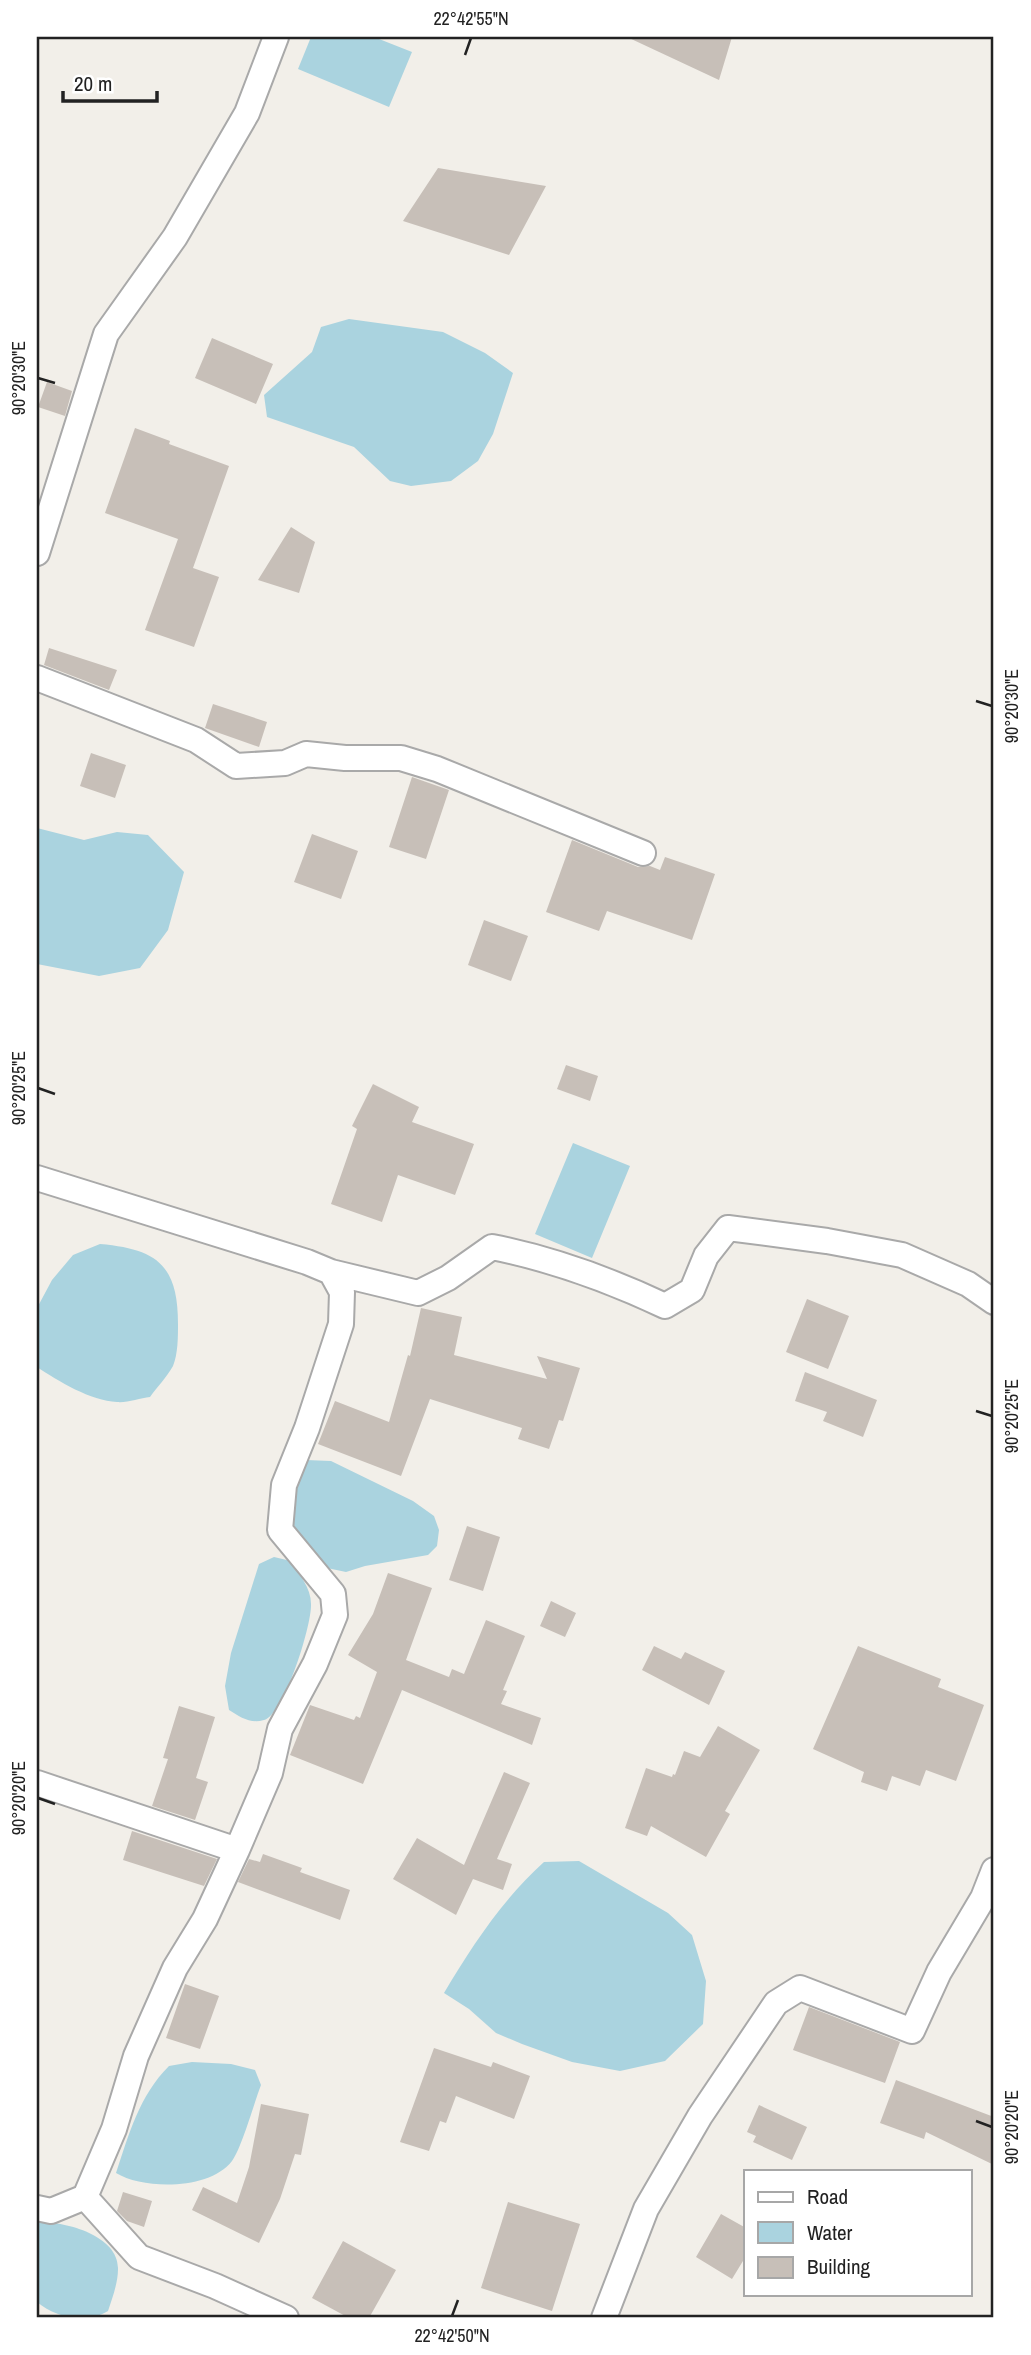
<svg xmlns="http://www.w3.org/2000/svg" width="1031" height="2355" font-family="'Archivo Narrow',sans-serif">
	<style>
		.water { fill: #aad3df }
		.building { fill: #c7bfb8 }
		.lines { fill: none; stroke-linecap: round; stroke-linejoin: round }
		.street-casing { stroke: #a9a9a9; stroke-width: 28 }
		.street { stroke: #fff; stroke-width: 24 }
		.ticks { fill: none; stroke: #222; stroke-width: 2.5 }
		.neatline { fill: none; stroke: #222; stroke-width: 2.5 }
		.ticks-label { font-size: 18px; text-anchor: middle; fill: #222 }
	</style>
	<rect width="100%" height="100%" fill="#f2efe9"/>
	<!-- water -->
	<path class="water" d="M 311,37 L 374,37 L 412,52 L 389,107 L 298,69 Z
		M 349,319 L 443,332 L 485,353 L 513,373 L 493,434 L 478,461 L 451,481 L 411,486 L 390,481 L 354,447 L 267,417 L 264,395 L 312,352 L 321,327 Z
		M 37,828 L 84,840 L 117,832 L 148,835 L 184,872 L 168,930 L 140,968 L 99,976 L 37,964 Z
		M 573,1143 L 630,1166 L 592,1258 L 535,1234 Z
		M 100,1244 C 156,1249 178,1264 178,1324 C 178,1337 178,1354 173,1366 C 167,1377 157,1387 150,1397 C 140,1398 127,1403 117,1402 C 91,1401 58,1381 37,1367 L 37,1308 L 52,1280 L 73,1255 Z
		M 306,1460 L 331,1461 L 413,1501 L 434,1516 L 439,1530 L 437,1546 L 428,1555 L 365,1566 L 346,1572 L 327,1568 L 304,1542 L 290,1521 L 298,1475 Z
		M 274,1557 L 291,1561 C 299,1574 311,1588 311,1604 C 312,1625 284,1715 264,1720 C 250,1724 240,1717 229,1710 L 225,1686 L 231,1653 L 259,1564 Z
		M 579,1861 L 668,1913 L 692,1935 L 706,1981 L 703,2024 L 665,2061 L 620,2071 L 572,2062 L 522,2044 L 496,2033 L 469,2009 L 444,1993 C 472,1946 502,1900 544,1862 Z
		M 192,2062 L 231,2064 L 255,2070 L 261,2085 C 254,2103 242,2147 232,2161 C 210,2190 144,2190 116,2173 C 129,2134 139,2096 169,2066 Z
		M 37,2222 C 64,2221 119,2235 118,2269 C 118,2283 112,2299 108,2311 C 86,2324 56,2318 37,2302 Z"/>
	<!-- building -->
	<path class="building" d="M 627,37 L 732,37 L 719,80 Z
		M 438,168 L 546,186 L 509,255 L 403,221 Z
		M 212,338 L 273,364 L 256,404 L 195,378 Z
		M 47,382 L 72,391 L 65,416 L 38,407 Z
		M 135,428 L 170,441 L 169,444 L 229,466 L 193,568 L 219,577 L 194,647 L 145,630 L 178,539 L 105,513 Z
		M 291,527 L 315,542 L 299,593 L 258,580 Z
		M 49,648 L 117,670 L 109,690 L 44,665 Z
		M 213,704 L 267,722 L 259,747 L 205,728 Z
		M 91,753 L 126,765 L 115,798 L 80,786 Z
		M 412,777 L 449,790 L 426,859 L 389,847 Z
		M 312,834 L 358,851 L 341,899 L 294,882 Z
		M 572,840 L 638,867 L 650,866 L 660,870 L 665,857 L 715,874 L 692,940 L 607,911 L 599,931 L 546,912 Z
		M 484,920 L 528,936 L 511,981 L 468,965 Z
		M 566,1065 L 598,1076 L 590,1101 L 557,1089 Z
		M 373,1084 L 419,1107 L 412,1122 L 474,1144 L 455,1195 L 398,1175 L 382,1222 L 331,1204 L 357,1129 L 352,1126 Z
		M 807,1299 L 849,1316 L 828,1369 L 786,1352 Z
		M 421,1308 L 462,1317 L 454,1355 L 547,1379 L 537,1356 L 580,1368 L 563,1421 L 559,1420 L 549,1449 L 518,1439 L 522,1428 L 430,1399 L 401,1476 L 318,1444 L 335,1401 L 389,1422 L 408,1355 L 410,1356 Z
		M 805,1372 L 877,1400 L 863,1437 L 823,1421 L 827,1412 L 795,1401 Z
		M 467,1526 L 500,1537 L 483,1591 L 449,1580 Z
		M 388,1573 L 432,1588 L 406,1660 L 449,1677 L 452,1669 L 464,1674 L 486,1620 L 525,1636 L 503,1690 L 507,1691 L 501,1704 L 541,1718 L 532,1745 L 402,1690 L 363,1784 L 290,1755 L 310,1705 L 354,1720 L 356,1716 L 360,1718 L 377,1672 L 348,1655 L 373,1614 Z
		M 551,1601 L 576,1613 L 565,1637 L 540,1626 Z
		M 654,1646 L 681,1659 L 685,1652 L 725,1671 L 709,1705 L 642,1670 Z
		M 858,1646 L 941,1679 L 938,1687 L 984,1705 L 956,1781 L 926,1770 L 920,1786 L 892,1776 L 887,1791 L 861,1782 L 864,1772 L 813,1749 Z
		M 179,1706 L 215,1717 L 196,1778 L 208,1782 L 195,1820 L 152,1806 L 168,1759 L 163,1758 Z
		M 718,1726 L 760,1750 L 725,1811 L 730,1814 L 706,1857 L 651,1826 L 647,1836 L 625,1828 L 646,1768 L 672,1777 L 673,1774 L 675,1775 L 684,1751 L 700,1757 Z
		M 504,1772 L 530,1783 L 497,1859 L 512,1864 L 503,1890 L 473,1879 L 456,1915 L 393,1879 L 417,1838 L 464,1865 Z
		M 132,1831 L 217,1859 L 204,1886 L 123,1860 Z
		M 263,1854 L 302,1868 L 300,1872 L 350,1890 L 340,1920 L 238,1882 L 249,1859 L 260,1862 Z
		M 185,1984 L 219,1996 L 200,2049 L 166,2038 Z
		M 809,2007 L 900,2042 L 885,2083 L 793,2050 Z
		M 434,2048 L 491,2067 L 493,2062 L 530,2076 L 514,2119 L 456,2096 L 446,2123 L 440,2121 L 429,2151 L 400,2142 Z
		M 896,2080 L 994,2117 L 994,2165 L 926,2132 L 924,2139 L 880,2123 Z
		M 261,2104 L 309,2114 L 301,2155 L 295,2154 L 280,2199 L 259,2243 L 192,2210 L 203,2187 L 237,2203 L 249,2167 Z
		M 759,2105 L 807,2127 L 792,2160 L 753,2142 L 756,2136 L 747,2132 Z
		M 123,2192 L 152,2201 L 144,2227 L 127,2221 L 117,2211 Z
		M 508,2202 L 580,2224 L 552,2311 L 481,2288 Z
		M 721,2214 L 746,2228 L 746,2256 L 732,2279 L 696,2257 Z
		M 343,2241 L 396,2270 L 369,2318 L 349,2318 L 312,2298 Z"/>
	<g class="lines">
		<defs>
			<path id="street" d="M 37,553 L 106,334 L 175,237 L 247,113 L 276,37
				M 37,678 L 196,740 L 236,766 L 285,763 L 306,754 L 345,758 L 401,758 L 437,769 L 643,853
				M 37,1178 L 307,1262 L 331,1272 L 342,1292 L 341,1324 L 307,1428 L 284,1485 L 280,1530 L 333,1594 L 335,1615 L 315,1664 L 280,1729 L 270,1773 L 237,1850 L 205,1919 L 175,1968 L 136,2056 L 114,2129 L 85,2197 L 51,2211 L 37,2208
				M 331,1272 L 418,1293 L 448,1278 L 492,1247 C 552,1259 610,1280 665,1306 L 692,1290 L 706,1256 L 728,1228 L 827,1241 L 902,1255 L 968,1284 L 994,1302
				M 37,1783 L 237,1850
				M 85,2197 L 139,2257 L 215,2286 L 286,2318
				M 604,2318 L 646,2209 L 700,2116 L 776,2003 L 800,1988 L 912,2031 L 939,1972 L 983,1898 L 994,1870"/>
		</defs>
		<!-- street casing -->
		<use href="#street" class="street-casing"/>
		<!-- street -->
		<use href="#street" class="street"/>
	</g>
	<!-- ticks -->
	<path class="ticks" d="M 465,55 L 471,38M 38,378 L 55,383M 976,701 L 992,706M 38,1088 L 55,1094M 976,1411 L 992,1416M 38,1798 L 55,1804M 976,2121 L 992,2127M 452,2316 L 458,2300"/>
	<!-- border -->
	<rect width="1031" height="2355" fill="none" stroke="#ffffff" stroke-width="77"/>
	<!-- legend -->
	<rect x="744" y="2170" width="228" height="126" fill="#ffffff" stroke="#a7a7a7" stroke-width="2"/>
	<rect x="758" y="2192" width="35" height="10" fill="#ffffff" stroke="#a7a7a7" stroke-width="2"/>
	<text x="807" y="2204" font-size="21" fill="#222222">Road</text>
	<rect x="758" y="2222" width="35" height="21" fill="#aad3df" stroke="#a7a7a7" stroke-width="2"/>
	<text x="807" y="2240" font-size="21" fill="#222222">Water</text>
	<rect x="758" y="2257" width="35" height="21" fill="#c7bfb8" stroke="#a7a7a7" stroke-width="2"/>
	<text x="807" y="2274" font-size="21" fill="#222222">Building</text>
	<!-- scale -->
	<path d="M63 91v10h94v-10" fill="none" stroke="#222222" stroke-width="3.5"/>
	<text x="74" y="91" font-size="21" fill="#222222" stroke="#ffffff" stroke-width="5" paint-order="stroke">20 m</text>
	<rect x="38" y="38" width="954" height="2278" class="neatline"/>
	<g class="ticks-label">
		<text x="471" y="25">22°42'55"N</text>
		<text transform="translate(19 378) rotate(-90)" y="6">90°20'30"E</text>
		<text transform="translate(1012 706) rotate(-90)" y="6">90°20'30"E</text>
		<text transform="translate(19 1088) rotate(-90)" y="6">90°20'25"E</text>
		<text transform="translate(1012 1416) rotate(-90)" y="6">90°20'25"E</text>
		<text transform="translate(19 1798) rotate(-90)" y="6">90°20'20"E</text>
		<text transform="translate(1012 2127) rotate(-90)" y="6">90°20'20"E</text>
		<text x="452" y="2342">22°42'50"N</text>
	</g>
</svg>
